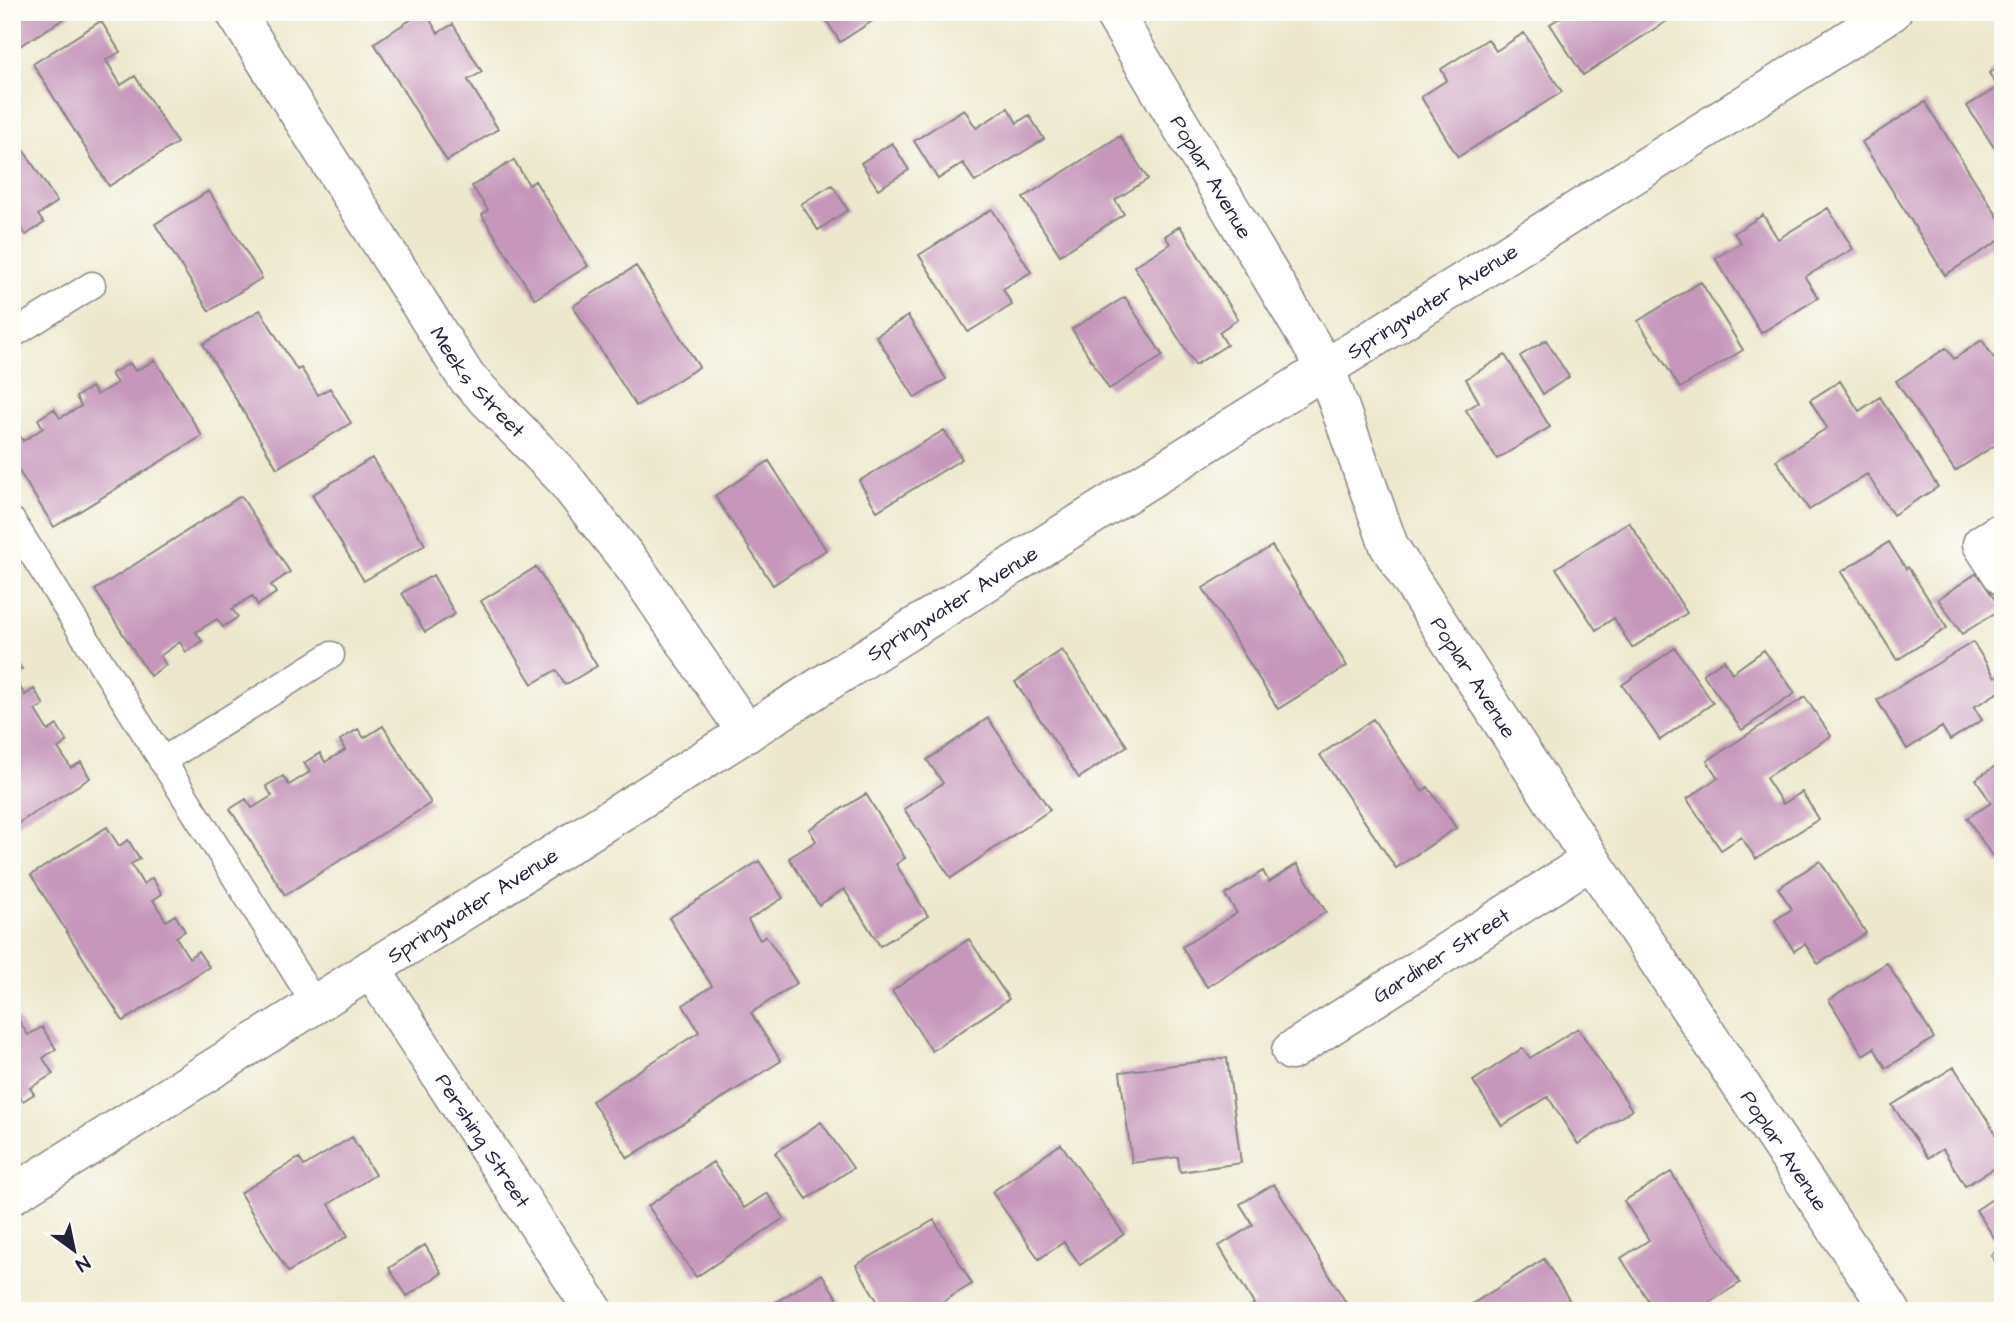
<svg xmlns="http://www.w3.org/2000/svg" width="2015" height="1323" font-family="'Architects Daughter',sans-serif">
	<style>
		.building { fill: #c697bb }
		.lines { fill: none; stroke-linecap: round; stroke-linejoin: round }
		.service-casing { stroke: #888584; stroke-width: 29 }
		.minor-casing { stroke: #888584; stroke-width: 41 }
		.tertiary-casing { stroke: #888584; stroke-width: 41 }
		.service { stroke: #fff; stroke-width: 26 }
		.minor { stroke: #fff; stroke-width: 38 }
		.tertiary { stroke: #fff; stroke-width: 38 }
		.labels { text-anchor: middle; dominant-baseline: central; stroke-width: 7; stroke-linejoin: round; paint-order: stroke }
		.street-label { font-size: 21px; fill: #22223b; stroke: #fdfcf7 }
	</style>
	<rect width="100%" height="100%" fill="#fdfcf7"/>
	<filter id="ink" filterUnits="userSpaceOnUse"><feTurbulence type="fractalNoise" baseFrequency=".0143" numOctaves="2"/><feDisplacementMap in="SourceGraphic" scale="14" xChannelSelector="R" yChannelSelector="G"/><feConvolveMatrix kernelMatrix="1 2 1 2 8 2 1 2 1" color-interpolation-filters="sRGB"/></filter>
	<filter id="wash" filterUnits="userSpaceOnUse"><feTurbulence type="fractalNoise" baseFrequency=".00686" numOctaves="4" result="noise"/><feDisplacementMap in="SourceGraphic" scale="28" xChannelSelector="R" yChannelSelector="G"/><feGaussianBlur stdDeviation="1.57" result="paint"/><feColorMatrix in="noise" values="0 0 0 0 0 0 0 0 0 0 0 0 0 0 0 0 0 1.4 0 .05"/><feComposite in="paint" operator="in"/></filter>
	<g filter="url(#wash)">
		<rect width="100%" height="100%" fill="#ede8cd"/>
		<g id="blocks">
			<!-- building -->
			<path class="building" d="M 12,12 L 75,12 L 15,49 L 12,45 Z
				M 423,12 L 425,12 L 438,33 L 453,24 L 482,72 L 468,80 L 498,129 L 447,161 L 374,43 Z
				M 821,12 L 886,12 L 840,42 Z
				M 1569,12 L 1675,12 L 1676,15 L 1583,75 L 1550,24 Z
				M 101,21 L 120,52 L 106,60 L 121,85 L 135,76 L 177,143 L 109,186 L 33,64 Z
				M 1524,33 L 1562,92 L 1458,157 L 1421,97 L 1447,80 L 1441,69 L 1488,39 L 1496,51 Z
				M 2003,64 L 2003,161 L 1967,106 L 1998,87 L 1989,73 Z
				M 1925,102 L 2003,225 L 2003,238 L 1945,275 L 1862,142 Z
				M 1008,108 L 1017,123 L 1029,115 L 1044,139 L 975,182 L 963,163 L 938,179 L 914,141 L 964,109 L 976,128 Z
				M 12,132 L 57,202 L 38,215 L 44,223 L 26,235 L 20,227 L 12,231 Z
				M 1120,136 L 1148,179 L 1115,200 L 1124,214 L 1060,255 L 1023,198 Z
				M 892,143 L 909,170 L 878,189 L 861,163 Z
				M 514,160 L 529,185 L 535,181 L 588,266 L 535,299 L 482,215 L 488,210 L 472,186 Z
				M 832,185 L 848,210 L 818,230 L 801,204 Z
				M 209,191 L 262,278 L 209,311 L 155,224 Z
				M 1828,208 L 1853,249 L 1805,277 L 1818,298 L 1761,333 L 1715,258 L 1741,243 L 1734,233 L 1763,215 L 1778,239 Z
				M 992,209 L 1031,272 L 1003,289 L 1012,305 L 968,332 L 919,255 Z
				M 1180,226 L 1238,319 L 1219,332 L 1227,345 L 1195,365 L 1134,266 L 1170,244 L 1165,236 Z
				M 636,266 L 699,367 L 636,406 L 573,306 Z
				M 1701,282 L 1743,350 L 1680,388 L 1638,321 Z
				M 1125,297 L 1163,356 L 1109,389 L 1072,329 Z
				M 260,310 L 297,370 L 301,368 L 318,395 L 330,388 L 351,423 L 277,468 L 203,344 Z
				M 908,316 L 946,379 L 915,398 L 876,336 Z
				M 1546,340 L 1569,377 L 1543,394 L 1520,356 Z
				M 1982,340 L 2003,372 L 2003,440 L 1955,471 L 1896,381 L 1946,348 L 1954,359 Z
				M 1505,355 L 1550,427 L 1497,459 L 1466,410 L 1479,402 L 1466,379 Z
				M 155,360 L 202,436 L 54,527 L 12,460 L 12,434 L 17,431 L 23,441 L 43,428 L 38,419 L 54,409 L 60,418 L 81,406 L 76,397 L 91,387 L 97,395 L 117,383 L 111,374 L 130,363 L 135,371 Z
				M 1840,381 L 1859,411 L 1880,397 L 1938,487 L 1893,515 L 1867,474 L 1809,510 L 1776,460 L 1827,428 L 1810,400 Z
				M 944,430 L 962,459 L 877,511 L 859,481 Z
				M 372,458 L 425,545 L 364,581 L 312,495 Z
				M 769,461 L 826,550 L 773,585 L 715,496 Z
				M 241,496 L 290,572 L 271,585 L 276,593 L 258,605 L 252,596 L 232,609 L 238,617 L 223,627 L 217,619 L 196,632 L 202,641 L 186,652 L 180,642 L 160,656 L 166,665 L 150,676 L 95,590 Z
				M 1629,522 L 1687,613 L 1632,648 L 1614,618 L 1596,630 L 1556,568 Z
				M 1889,542 L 1906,569 L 1908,567 L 1947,628 L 1897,660 L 1841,572 Z
				M 1272,546 L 1347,666 L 1278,709 L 1203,588 Z
				M 536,567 L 597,666 L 565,685 L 556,670 L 532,684 L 481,601 Z
				M 1977,573 L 2001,609 L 1962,634 L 1938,599 Z
				M 433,575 L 455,614 L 425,632 L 402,593 Z
				M 1973,642 L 1995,677 L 2003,672 L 2003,699 L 1999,692 L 1974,707 L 1982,720 L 1950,740 L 1942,727 L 1907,749 L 1877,700 Z
				M 1675,648 L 1713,703 L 1660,740 L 1622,685 Z
				M 1062,650 L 1127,746 L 1079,778 L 1015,682 Z
				M 1764,650 L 1795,693 L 1742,730 L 1703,674 L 1724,660 L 1732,673 Z
				M 12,654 L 22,669 L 12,674 L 25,695 L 34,689 L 44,705 L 35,710 L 48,731 L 57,725 L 67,742 L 58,748 L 71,768 L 81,762 L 90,778 L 12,827 Z
				M 1805,697 L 1831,736 L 1766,778 L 1783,804 L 1802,792 L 1819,819 L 1756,859 L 1741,837 L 1721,850 L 1687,799 L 1718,778 L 1707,761 Z
				M 988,718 L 1050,810 L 951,878 L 904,809 L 943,783 L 927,760 Z
				M 1373,719 L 1422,791 L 1428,787 L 1456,828 L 1396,868 L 1320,755 Z
				M 383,726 L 431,803 L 285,895 L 230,809 L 246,799 L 252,808 L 272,796 L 266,786 L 283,776 L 289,785 L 310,772 L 304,763 L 320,753 L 325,762 L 345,750 L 340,740 L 358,729 L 364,738 Z
				M 2003,761 L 2003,862 L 1998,865 L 1967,818 L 1991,803 L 1976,779 Z
				M 866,794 L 905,858 L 896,864 L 928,916 L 880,946 L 844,889 L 819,905 L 789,858 L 816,841 L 809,829 Z
				M 107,827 L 119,846 L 128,840 L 140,859 L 131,864 L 143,884 L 152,878 L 162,894 L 153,900 L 166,921 L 175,915 L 185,931 L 176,937 L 189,958 L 198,951 L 209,967 L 123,1021 L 31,875 Z
				M 759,861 L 783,898 L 748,920 L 760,940 L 766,936 L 797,983 L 751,1013 L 781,1061 L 628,1158 L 592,1101 L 699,1032 L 683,1005 L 712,986 L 669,918 Z
				M 1820,861 L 1866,933 L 1818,964 L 1805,944 L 1794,951 L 1775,920 L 1792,909 L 1778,888 Z
				M 1297,864 L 1326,912 L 1207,987 L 1182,947 L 1237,913 L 1225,895 L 1263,871 L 1269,882 Z
				M 969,939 L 1009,999 L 932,1051 L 892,991 Z
				M 1887,963 L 1934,1038 L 1886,1068 L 1874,1048 L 1863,1055 L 1829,1000 Z
				M 14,1013 L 28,1035 L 42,1027 L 56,1049 L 43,1058 L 53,1074 L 30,1088 L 34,1094 L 23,1101 L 19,1096 L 12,1100 L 12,1014 Z
				M 1578,1028 L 1632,1110 L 1578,1144 L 1548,1097 L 1502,1126 L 1473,1081 L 1523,1048 L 1530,1058 Z
				M 1227,1058 L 1241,1163 L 1180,1172 L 1178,1157 L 1132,1163 L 1120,1072 Z
				M 1954,1067 L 2003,1145 L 2003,1163 L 1965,1186 L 1943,1149 L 1928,1158 L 1892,1105 Z
				M 821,1122 L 853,1168 L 807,1199 L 775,1153 Z
				M 352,1137 L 375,1175 L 329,1204 L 348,1236 L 288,1272 L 240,1193 L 299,1158 L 304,1166 Z
				M 1061,1144 L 1124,1234 L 1080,1265 L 1064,1242 L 1039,1259 L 992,1192 Z
				M 713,1162 L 744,1208 L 767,1193 L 784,1218 L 696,1277 L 648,1206 Z
				M 1671,1172 L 1740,1283 L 1695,1311 L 1655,1311 L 1621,1258 L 1649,1240 L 1624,1201 Z
				M 1274,1184 L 1348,1306 L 1341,1311 L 1243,1311 L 1254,1304 L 1219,1246 L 1253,1225 L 1240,1204 Z
				M 2003,1192 L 2003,1272 L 1991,1255 L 2001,1248 L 1976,1210 Z
				M 934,1220 L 972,1284 L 939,1304 L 943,1311 L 883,1311 L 856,1265 Z
				M 425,1245 L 442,1273 L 407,1296 L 389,1268 Z
				M 1544,1259 L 1576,1311 L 1461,1311 Z
				M 822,1274 L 845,1311 L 761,1311 Z"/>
		</g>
	</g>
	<g filter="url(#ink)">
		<use href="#blocks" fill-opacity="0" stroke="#888584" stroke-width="2"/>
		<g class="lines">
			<defs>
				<path id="service" d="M 12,335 L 92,285
					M 12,521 L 315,1004
					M 162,761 L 331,655"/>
				<g id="minor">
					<path id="s1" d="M 235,12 L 466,377 L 563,477 L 637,571 L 747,733"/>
					<path id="s2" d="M 1113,12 L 1326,369 L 1389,546 L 1591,860 L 1891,1311"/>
					<path d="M 2003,531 L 1982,544 L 2003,576"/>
					<path id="s3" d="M 371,969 L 594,1311"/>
					<path id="s4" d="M 1291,1051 L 1591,860"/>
				</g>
				<g id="tertiary">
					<path id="s5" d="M 12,1195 L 1892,12"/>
				</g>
			</defs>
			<!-- service casing -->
			<use href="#service" class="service-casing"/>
			<!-- minor casing -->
			<use href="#minor" class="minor-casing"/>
			<!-- tertiary casing -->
			<use href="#tertiary" class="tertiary-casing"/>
			<!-- service -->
			<use href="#service" class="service"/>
			<!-- minor -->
			<use href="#minor" class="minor"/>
			<!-- tertiary -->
			<use href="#tertiary" class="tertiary"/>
		</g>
	</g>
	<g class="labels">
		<!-- street labels -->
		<g class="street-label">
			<text stroke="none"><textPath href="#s2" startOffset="192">Poplar Avenue</textPath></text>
			<text stroke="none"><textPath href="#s5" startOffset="1678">Springwater Avenue</textPath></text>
			<text stroke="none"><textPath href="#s1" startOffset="443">Meeks Street</textPath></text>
			<text stroke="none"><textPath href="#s5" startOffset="1111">Springwater Avenue</textPath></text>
			<text stroke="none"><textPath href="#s2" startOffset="760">Poplar Avenue</textPath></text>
			<text stroke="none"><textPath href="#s5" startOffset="544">Springwater Avenue</textPath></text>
			<text stroke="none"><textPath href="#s4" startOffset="178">Gardiner Street</textPath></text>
			<text stroke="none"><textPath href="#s3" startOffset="205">Pershing Street</textPath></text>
			<text stroke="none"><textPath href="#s2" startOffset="1326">Poplar Avenue</textPath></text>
		</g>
	</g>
	<!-- margin -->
	<rect width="2015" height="1323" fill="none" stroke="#fdfcf7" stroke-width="42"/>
	<!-- north arrow -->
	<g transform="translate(74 1250) rotate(147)" stroke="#fdfcf7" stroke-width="5" paint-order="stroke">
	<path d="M0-5L12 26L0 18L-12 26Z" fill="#22223b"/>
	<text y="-10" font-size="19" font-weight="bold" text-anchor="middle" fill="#22223b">N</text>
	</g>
</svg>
